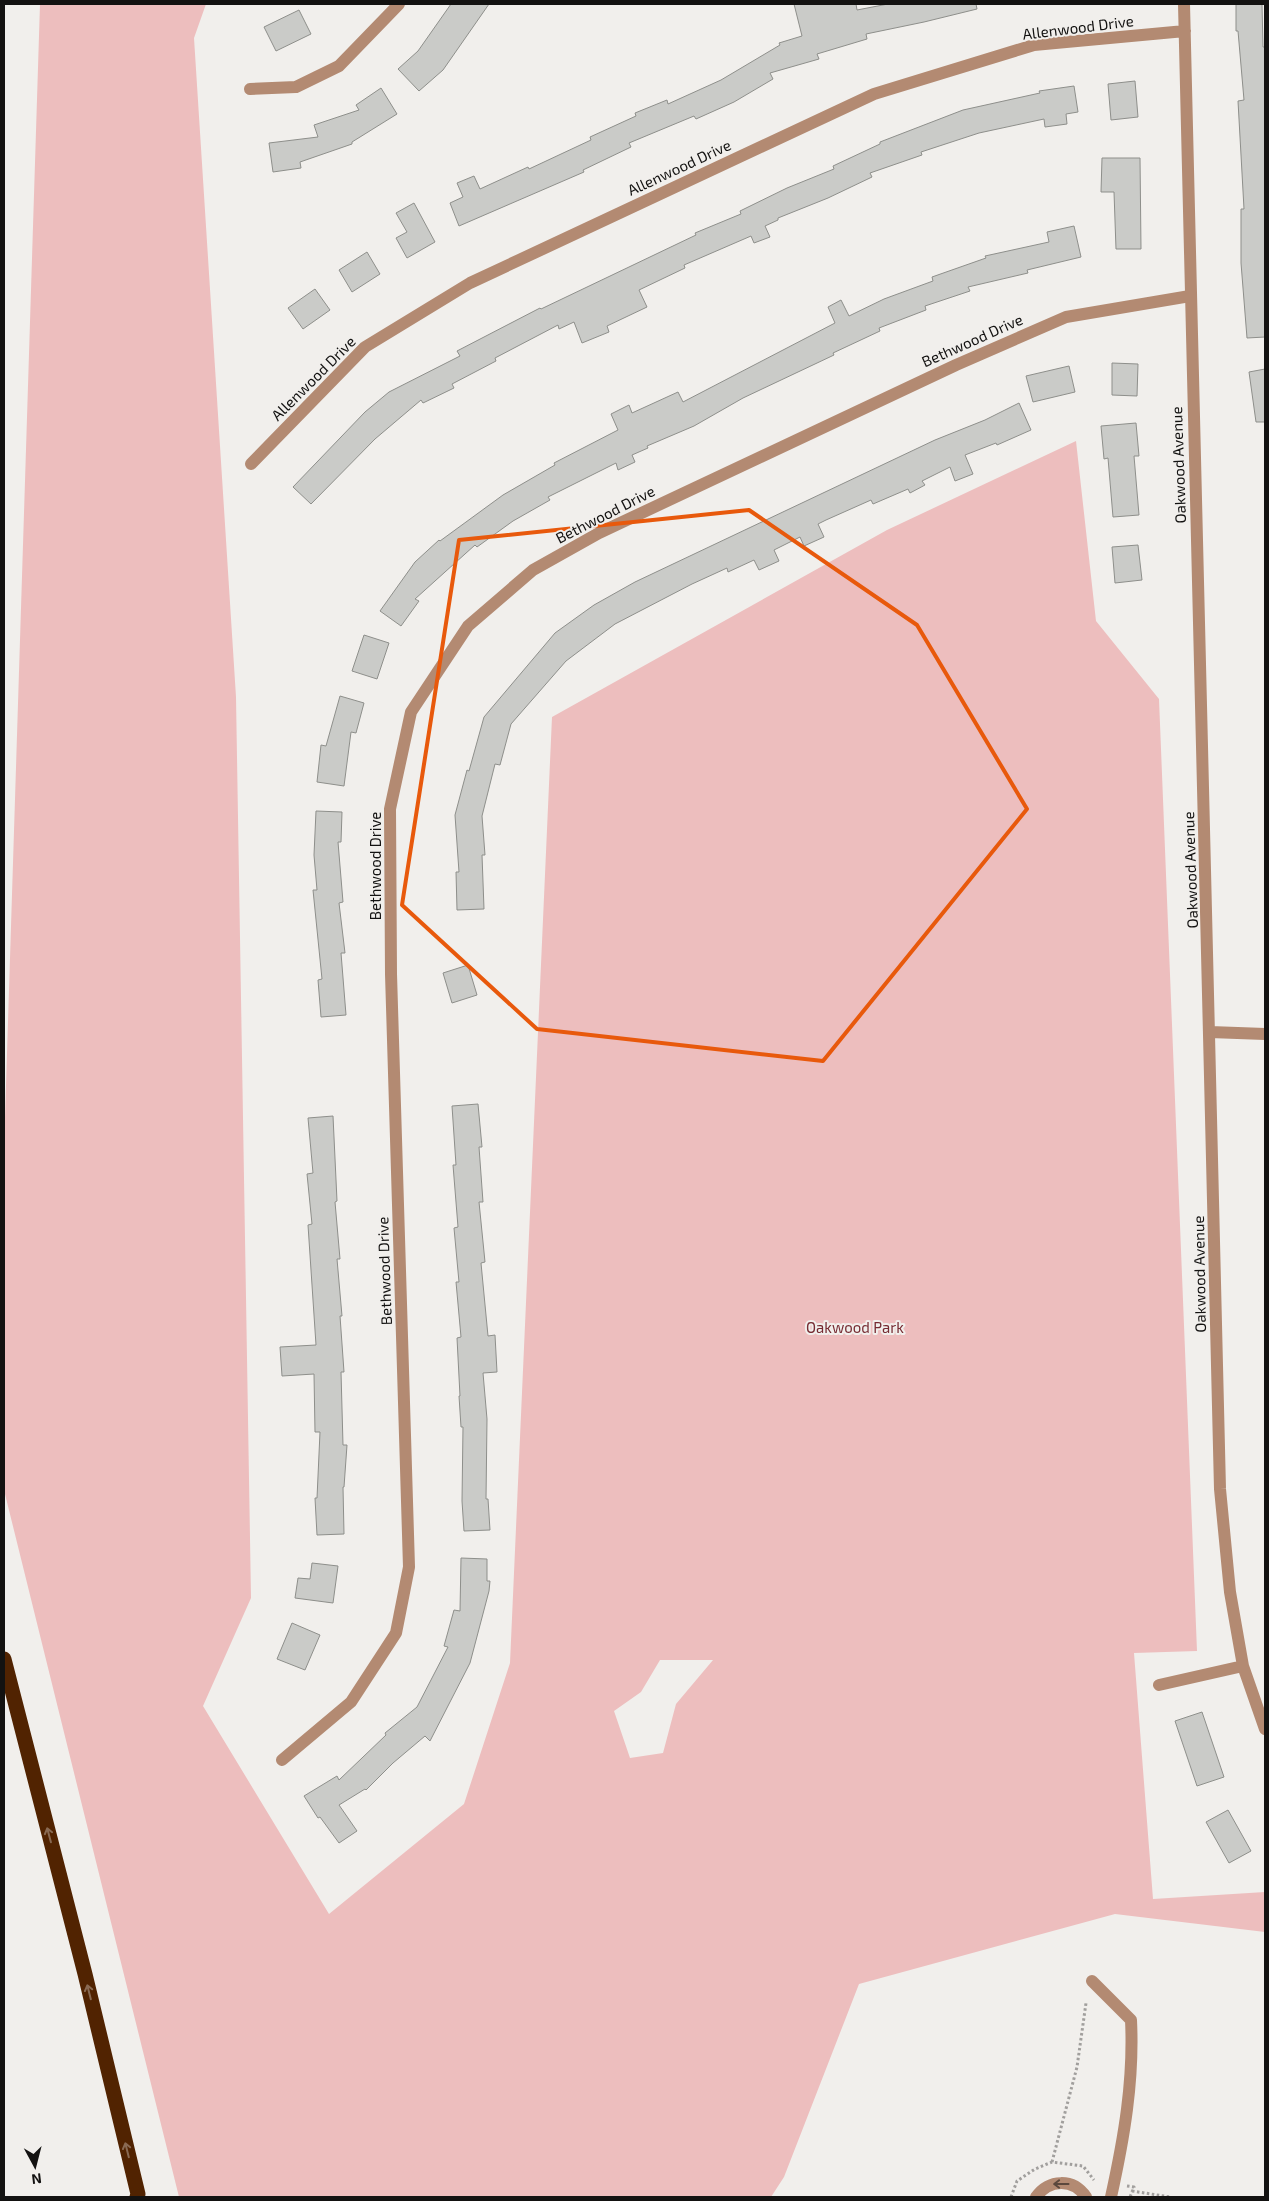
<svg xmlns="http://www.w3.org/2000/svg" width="1269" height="2201" font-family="'Exo 2',sans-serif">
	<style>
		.green { fill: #edbebe; fill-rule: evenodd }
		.building { fill: #cacbc8; stroke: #8e8f8b }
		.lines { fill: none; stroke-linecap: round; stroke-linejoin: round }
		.path { stroke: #a19f9d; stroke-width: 3; stroke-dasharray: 2.5 2.5; stroke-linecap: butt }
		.minor { stroke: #b38a72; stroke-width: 12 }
		.highway { stroke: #512301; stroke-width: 15 }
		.oneway { stroke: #896a53 }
		.oneway2 { stroke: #5b483d }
		.marked { fill: none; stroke: #e8590c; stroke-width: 4; stroke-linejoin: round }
		.labels { text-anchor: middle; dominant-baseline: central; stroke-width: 4; stroke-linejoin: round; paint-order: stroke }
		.street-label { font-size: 15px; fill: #131211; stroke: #f1efec }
		.park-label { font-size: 15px; fill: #762b32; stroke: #f1efec }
	</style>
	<rect width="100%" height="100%" fill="#f1efec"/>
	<!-- green -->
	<path class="green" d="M 40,4 L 206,4 L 194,38 L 236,697 L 251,1598 L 203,1706 L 329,1914 L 464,1804 L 510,1663 L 552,717 L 887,530 L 1076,441 L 1096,621 L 1159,699 L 1197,1651 L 1134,1653 L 1153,1899 L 1265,1892 L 1265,1932 L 1115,1914 L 859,1984 L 784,2177 L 771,2197 L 179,2197 L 4,1490 L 4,1149 ZM 660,1660 L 713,1660 L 676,1704 L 663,1753 L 630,1758 L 614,1711 L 641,1692 Z"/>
	<!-- building -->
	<path class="building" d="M 451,4 L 489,4 L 443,70 L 419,91 L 398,69 L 418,51 Z
		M 794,4 L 856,4 L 857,10 L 888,4 L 976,4 L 977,9 L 924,22 L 866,34 L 867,39 L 817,54 L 819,59 L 770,73 L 773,79 L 734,102 L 696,119 L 694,116 L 629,143 L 631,147 L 583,170 L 584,172 L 459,226 L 450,203 L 463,197 L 457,183 L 474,176 L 480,189 L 528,167 L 529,169 L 591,140 L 590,137 L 636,116 L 635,113 L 667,100 L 668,104 L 721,80 L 780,45 L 779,43 L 802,36 Z
		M 1236,4 L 1262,4 L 1263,47 L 1265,47 L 1265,337 L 1247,338 L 1241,263 L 1241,209 L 1244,209 L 1238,101 L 1244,100 L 1238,31 L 1236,31 Z
		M 299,10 L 311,34 L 276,51 L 264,27 Z
		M 1135,81 L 1138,117 L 1111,120 L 1108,84 Z
		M 1074,86 L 1078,112 L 1066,114 L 1067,124 L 1045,127 L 1044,119 L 979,133 L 921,152 L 922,155 L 870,173 L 872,177 L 828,198 L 778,218 L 778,220 L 765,226 L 770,237 L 754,243 L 751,236 L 684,265 L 685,268 L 639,290 L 647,307 L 607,326 L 609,332 L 582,343 L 574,322 L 559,329 L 558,325 L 495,358 L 496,361 L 452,384 L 454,388 L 423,403 L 421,400 L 375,439 L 311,504 L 293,487 L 365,412 L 389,392 L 460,356 L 457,351 L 540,308 L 541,309 L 696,235 L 695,233 L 741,214 L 740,211 L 787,188 L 834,169 L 833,166 L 880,144 L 880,142 L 963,110 L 1040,93 L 1039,91 Z
		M 381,88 L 397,114 L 352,142 L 352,144 L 300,162 L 301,168 L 273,172 L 269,143 L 318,137 L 314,125 L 359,110 L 356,105 Z
		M 1102,158 L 1140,158 L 1141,249 L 1116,249 L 1114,192 L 1101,192 Z
		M 414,203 L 435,242 L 407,258 L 396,238 L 407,232 L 396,213 Z
		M 1074,226 L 1081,257 L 1027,270 L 1028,273 L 968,287 L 970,291 L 925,306 L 926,310 L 879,328 L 880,331 L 833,353 L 834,355 L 743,398 L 694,426 L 647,446 L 648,448 L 632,455 L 635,462 L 618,470 L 616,463 L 548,497 L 550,500 L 513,521 L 477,547 L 475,545 L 415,599 L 419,601 L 401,626 L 380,611 L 415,562 L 439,540 L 440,541 L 503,495 L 555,465 L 554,463 L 618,430 L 611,414 L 629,405 L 632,413 L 678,392 L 683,402 L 835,323 L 828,307 L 841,300 L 849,316 L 884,299 L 933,281 L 932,277 L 986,258 L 985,256 L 1049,242 L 1047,232 Z
		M 367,252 L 380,274 L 352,292 L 339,270 Z
		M 315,289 L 330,310 L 303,329 L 288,308 Z
		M 1112,363 L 1138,364 L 1137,396 L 1112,395 Z
		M 1069,366 L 1075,392 L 1033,402 L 1026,376 Z
		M 1265,369 L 1265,422 L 1256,422 L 1249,372 Z
		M 1019,403 L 1031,430 L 997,445 L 996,443 L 965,455 L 973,474 L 955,481 L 950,467 L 922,481 L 925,485 L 910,493 L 908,489 L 873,504 L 871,500 L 826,520 L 818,524 L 824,537 L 804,546 L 800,537 L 774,550 L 779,561 L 759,570 L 754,560 L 728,572 L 727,568 L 692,584 L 615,624 L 566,661 L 511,724 L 500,765 L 495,764 L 482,816 L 485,855 L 482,855 L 484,909 L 457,910 L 456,872 L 459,872 L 455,815 L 467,770 L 469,771 L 484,717 L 555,633 L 594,605 L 635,582 L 935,440 L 985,420 Z
		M 1136,423 L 1139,456 L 1134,456 L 1139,515 L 1113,517 L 1108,458 L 1104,459 L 1101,426 Z
		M 1138,545 L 1142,580 L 1115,583 L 1112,547 Z
		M 364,635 L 389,643 L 377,679 L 352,671 Z
		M 340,696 L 364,703 L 356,733 L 351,732 L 344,786 L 317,782 L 321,745 L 326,746 Z
		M 316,811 L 342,812 L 341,842 L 338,842 L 343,902 L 339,903 L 345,953 L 341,953 L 346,1015 L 321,1017 L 318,980 L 322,979 L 313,890 L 317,890 L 314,855 Z
		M 468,965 L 477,995 L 452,1003 L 443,973 Z
		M 478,1104 L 482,1147 L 479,1147 L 483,1202 L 479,1202 L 485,1262 L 481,1263 L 488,1336 L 495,1335 L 497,1372 L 483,1373 L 487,1419 L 486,1499 L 488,1499 L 490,1530 L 464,1531 L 462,1501 L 463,1427 L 461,1427 L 459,1396 L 460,1396 L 457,1338 L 461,1337 L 456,1282 L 459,1282 L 454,1228 L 458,1227 L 453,1165 L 456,1165 L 452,1106 Z
		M 333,1116 L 337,1201 L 335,1202 L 340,1259 L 337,1259 L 342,1316 L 340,1316 L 344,1372 L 341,1372 L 343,1445 L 347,1445 L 344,1487 L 343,1487 L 344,1534 L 317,1535 L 315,1498 L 317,1498 L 320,1432 L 315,1432 L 314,1374 L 282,1376 L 280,1347 L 316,1345 L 308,1225 L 312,1224 L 307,1174 L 313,1173 L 308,1118 Z
		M 461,1558 L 487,1559 L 487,1581 L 490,1581 L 489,1591 L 470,1663 L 430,1741 L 425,1736 L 393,1763 L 366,1790 L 365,1789 L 339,1805 L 357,1831 L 339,1843 L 320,1817 L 318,1818 L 304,1796 L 337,1776 L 339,1780 L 386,1735 L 385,1733 L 417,1707 L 448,1647 L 444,1646 L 454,1610 L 460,1611 Z
		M 312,1563 L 338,1566 L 333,1603 L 295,1598 L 298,1578 L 310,1579 Z
		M 292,1623 L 320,1635 L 305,1670 L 277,1659 Z
		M 1202,1712 L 1224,1777 L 1197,1786 L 1175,1721 Z
		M 1228,1810 L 1251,1851 L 1229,1863 L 1206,1822 Z"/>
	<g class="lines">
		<!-- path -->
		<path class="path" d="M 1052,2162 L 1077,2067 L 1086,2003
			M 1127,2186 L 1134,2187 L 1130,2197
			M 1132,2191 L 1170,2197
			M 1011,2197 L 1017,2181 L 1035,2169 L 1052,2162 L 1083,2166 L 1094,2180"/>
		<!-- minor -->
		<path class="minor" d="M 1184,4 L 1220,1489 L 1230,1592 L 1243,1666 L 1265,1729
			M 250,89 L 296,87 L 339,66 L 399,4
			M 251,464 L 365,347 L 470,283 L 874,94 L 1034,45 L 1185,31
			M 1210,1032 L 1265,1034
			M 1159,1685 L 1243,1666
			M 282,1760 L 351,1702 L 396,1633 L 409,1567 L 391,974 L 390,809 L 411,712 L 468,626 L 533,570 L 599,533 L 956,365 L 1066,317 L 1190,296
			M 1092,1981 L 1131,2020 C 1134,2081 1124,2138 1111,2197
			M 1036,2197 C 1049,2179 1073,2178 1086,2197"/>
		<!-- highway -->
		<path class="highway" d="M 4,1659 L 85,1974 L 138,2194 L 137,2197"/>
	</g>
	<!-- one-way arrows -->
	<defs><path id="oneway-shaft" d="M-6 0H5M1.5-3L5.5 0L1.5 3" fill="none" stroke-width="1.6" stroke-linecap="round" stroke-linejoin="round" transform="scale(1.25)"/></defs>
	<g class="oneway">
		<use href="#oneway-shaft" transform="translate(49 1835) rotate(-105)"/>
		<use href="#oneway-shaft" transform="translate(89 1992) rotate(-104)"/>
		<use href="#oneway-shaft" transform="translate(127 2150) rotate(-104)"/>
	</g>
	<use class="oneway2" href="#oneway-shaft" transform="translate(1061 2184) rotate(-180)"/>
	<!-- marked area -->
	<path class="marked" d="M 749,510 L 917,625 L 1027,809 L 823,1061 L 537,1029 L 402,905 L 459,540 Z"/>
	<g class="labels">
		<!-- street labels -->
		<g class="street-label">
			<text transform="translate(1078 27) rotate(-7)">Allenwood Drive</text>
			<text transform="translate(679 167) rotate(-25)">Allenwood Drive</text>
			<text transform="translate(972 340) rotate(-24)">Bethwood Drive</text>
			<text transform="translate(313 378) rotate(-45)">Allenwood Drive</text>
			<text transform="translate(1178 465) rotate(-92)">Oakwood Avenue</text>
			<text transform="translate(605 514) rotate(-27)">Bethwood Drive</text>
			<text transform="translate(375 866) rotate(-90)">Bethwood Drive</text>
			<text transform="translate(1190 870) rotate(-92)">Oakwood Avenue</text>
			<text transform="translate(384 1271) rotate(-92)">Bethwood Drive</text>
			<text transform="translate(1199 1274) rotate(-91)">Oakwood Avenue</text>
		</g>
		<!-- park labels -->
		<g class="park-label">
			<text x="855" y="1327">Oakwood Park</text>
		</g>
	</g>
	<!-- border -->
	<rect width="1269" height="2201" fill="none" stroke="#131211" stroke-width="10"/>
	<!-- north arrow -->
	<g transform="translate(35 2166) rotate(173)" stroke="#f1efec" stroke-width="4" paint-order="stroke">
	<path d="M0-4L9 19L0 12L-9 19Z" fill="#131211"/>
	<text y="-8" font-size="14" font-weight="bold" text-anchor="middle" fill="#131211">N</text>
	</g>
</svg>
